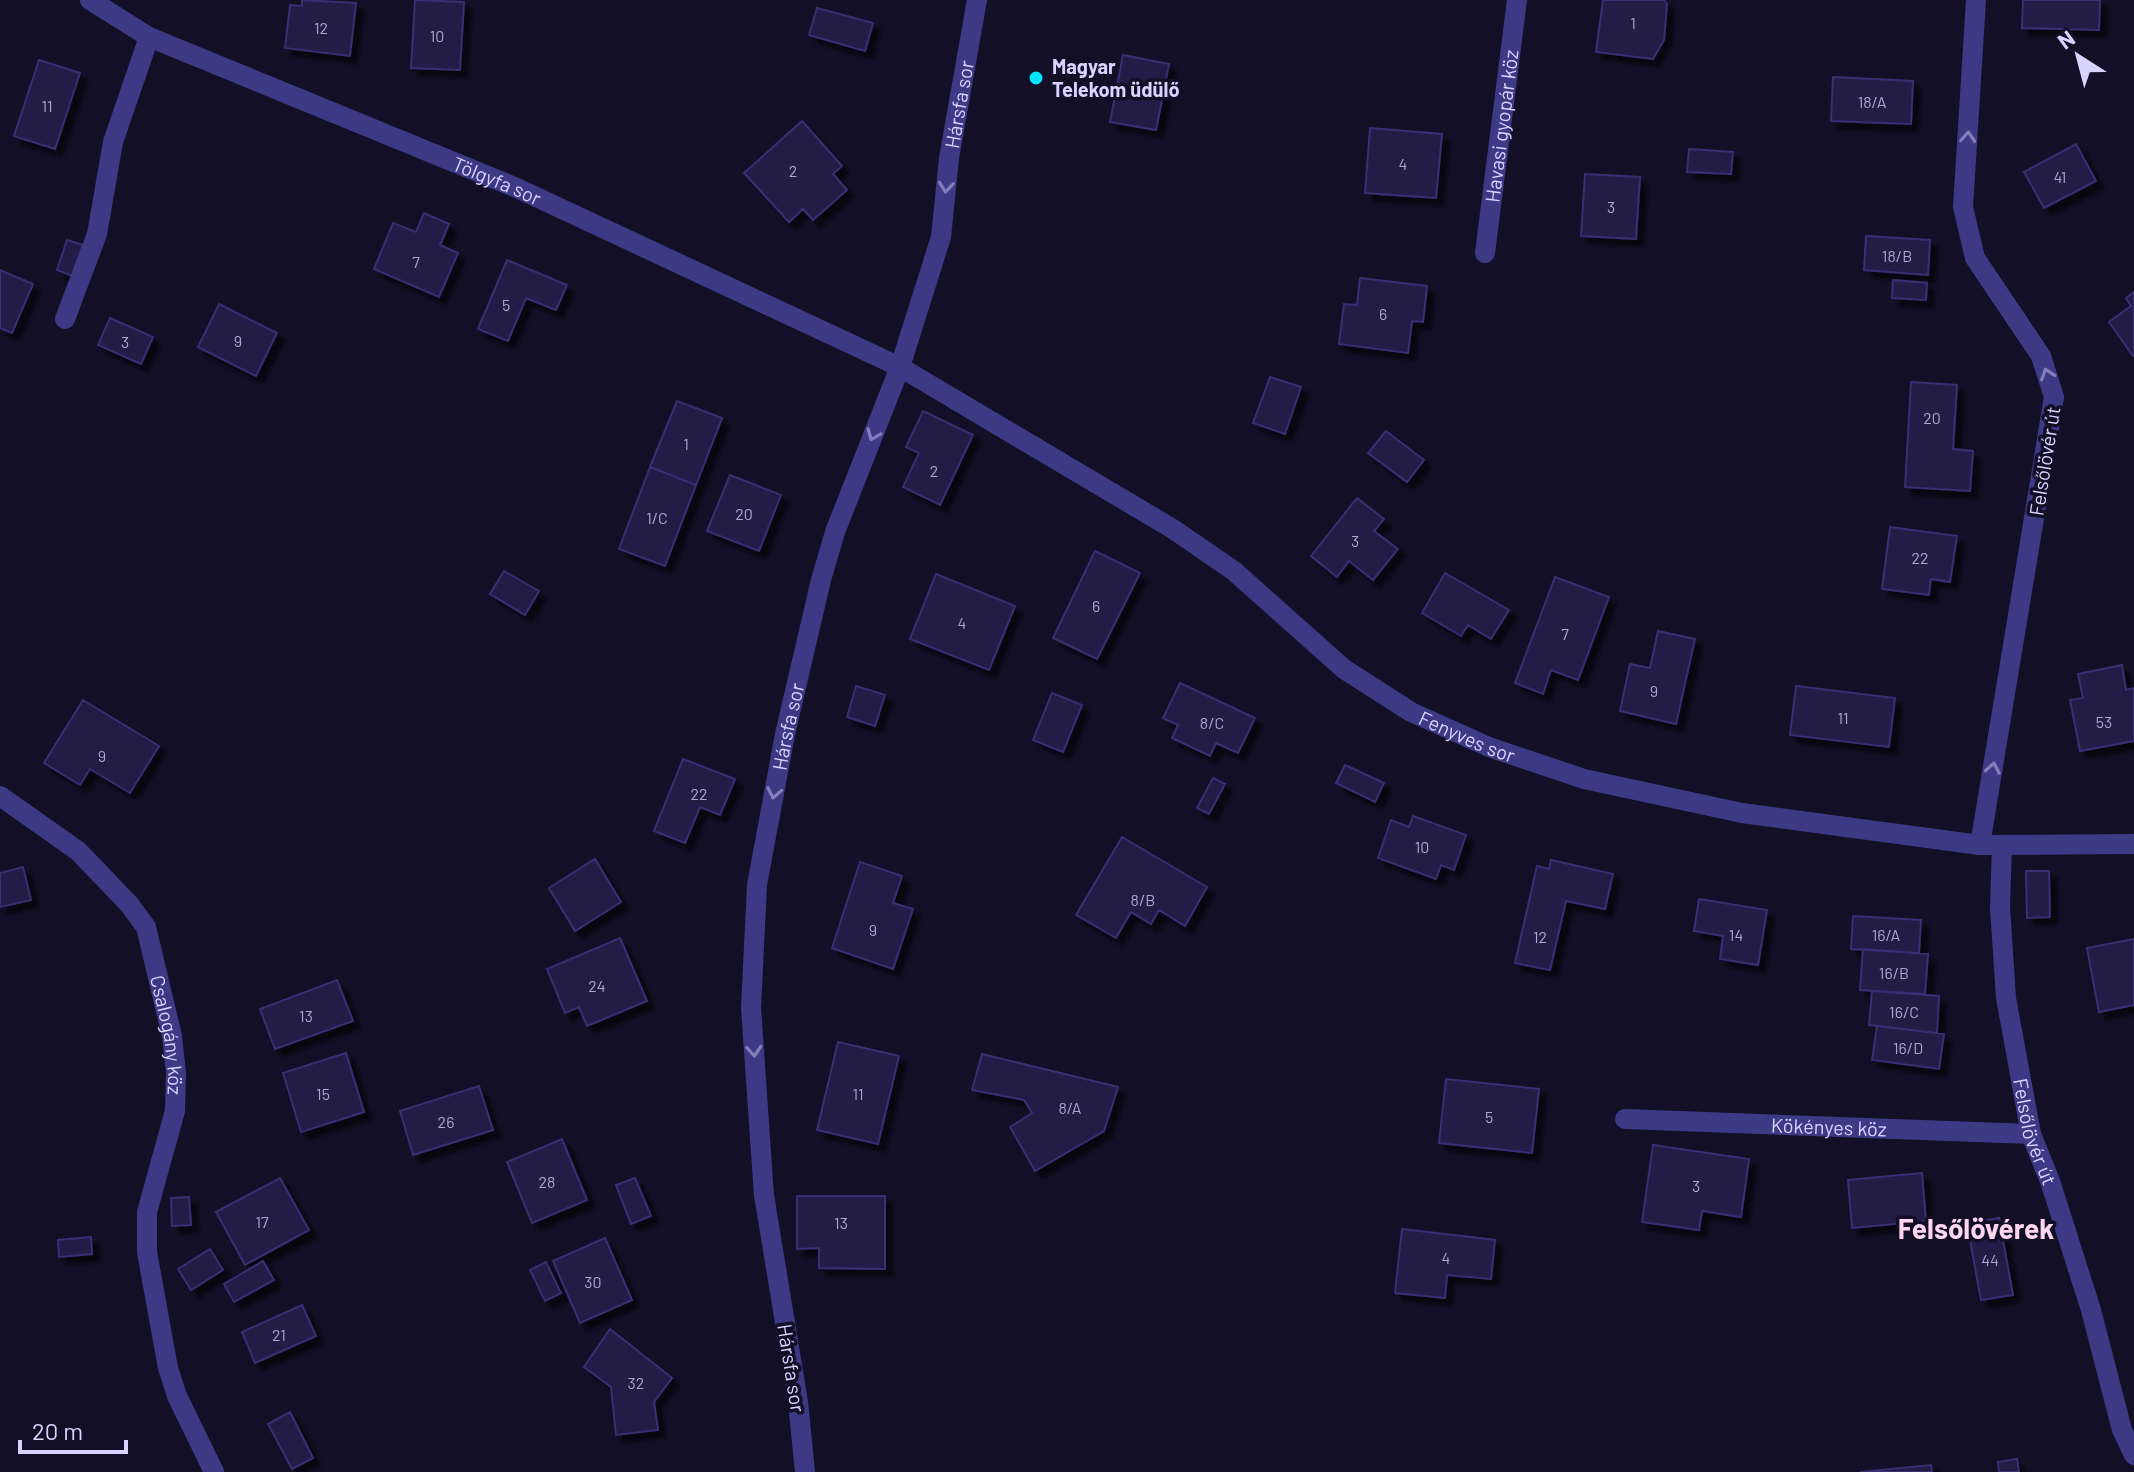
<svg xmlns="http://www.w3.org/2000/svg" width="2134" height="1472" font-family="Barlow,sans-serif">
	<style>
		.building { fill: #241b47; stroke: #3b2d73; stroke-width: 2; filter: url(#shadow) }
		.lines { fill: none; stroke-linecap: round; stroke-linejoin: round }
		.minor { stroke: #3d3a85; stroke-width: 20 }
		.oneway { stroke: #837fbc }
		.poi-dot { fill: #00e5ff; stroke: #130f26; stroke-width: 3 }
		.labels { text-anchor: middle; dominant-baseline: central; stroke-width: 7; stroke-linejoin: round; paint-order: stroke }
		.number-label { font-size: 16px; fill: #aca6d1 }
		.poi-label { font-size: 20px; font-weight: bold; fill: #d9d4ff; stroke: #130f26; text-anchor: start }
		.street-label { font-size: 20px; fill: #d9d4ff; stroke: #130f26 }
		.district-label { font-size: 28px; font-weight: bold; fill: #ffd6f0; stroke: #130f26 }
	</style>
	<defs>
		<filter id="shadow"><feDropShadow dx="7" dy="7" stdDeviation="2" flood-color="#0009"/></filter>
	</defs>
	<rect width="100%" height="100%" fill="#130f26"/>
	<!-- building -->
	<path class="building" d="M 302,0 L 356,3 L 350,56 L 285,48 L 290,5 L 302,6 Z
		M 415,0 L 464,2 L 460,70 L 411,68 Z
		M 1603,0 L 1664,0 L 1667,4 L 1664,40 L 1653,59 L 1596,52 Z
		M 2023,0 L 2100,0 L 2099,30 L 2022,28 Z
		M 817,8 L 873,23 L 865,51 L 809,35 Z
		M 1123,55 L 1169,64 L 1156,130 L 1110,122 Z
		M 39,60 L 80,73 L 55,149 L 14,136 Z
		M 1833,77 L 1913,81 L 1911,124 L 1831,121 Z
		M 802,121 L 842,166 L 833,174 L 847,190 L 813,220 L 803,209 L 789,222 L 744,173 Z
		M 1370,128 L 1442,134 L 1436,198 L 1365,193 Z
		M 2076,144 L 2096,181 L 2044,208 L 2024,172 Z
		M 1689,149 L 1733,152 L 1731,174 L 1687,172 Z
		M 1585,174 L 1640,177 L 1636,239 L 1581,236 Z
		M 424,213 L 449,224 L 440,245 L 458,253 L 439,297 L 374,269 L 393,223 L 416,232 Z
		M 1866,236 L 1930,240 L 1928,275 L 1864,270 Z
		M 67,240 L 83,245 L 72,276 L 57,270 Z
		M 507,260 L 567,285 L 556,310 L 526,298 L 508,341 L 478,329 Z
		M 0,270 L 33,284 L 12,333 L 0,328 Z
		M 1360,278 L 1427,286 L 1423,322 L 1412,321 L 1408,353 L 1339,344 L 1344,304 L 1357,305 Z
		M 1893,280 L 1927,283 L 1926,300 L 1892,298 Z
		M 2134,292 L 2134,355 L 2133,356 L 2109,322 L 2131,306 L 2126,298 Z
		M 219,304 L 277,333 L 256,376 L 198,347 Z
		M 110,318 L 153,337 L 141,364 L 98,345 Z
		M 1270,377 L 1301,387 L 1285,434 L 1253,423 Z
		M 1911,382 L 1957,385 L 1953,449 L 1973,451 L 1970,491 L 1905,487 Z
		M 677,401 L 722,418 L 696,485 L 650,467 Z
		M 923,411 L 973,435 L 940,505 L 903,487 L 919,453 L 906,447 Z
		M 1386,431 L 1424,460 L 1407,482 L 1368,453 Z
		M 650,467 L 696,485 L 665,566 L 619,549 Z
		M 730,475 L 781,495 L 759,551 L 707,531 Z
		M 1357,498 L 1384,519 L 1374,531 L 1398,549 L 1373,580 L 1349,561 L 1337,577 L 1311,556 Z
		M 1890,527 L 1957,536 L 1950,582 L 1931,579 L 1929,595 L 1882,589 Z
		M 1095,551 L 1140,573 L 1097,659 L 1053,638 Z
		M 504,571 L 539,591 L 525,615 L 490,594 Z
		M 1445,573 L 1509,610 L 1491,639 L 1468,625 L 1461,636 L 1422,613 Z
		M 936,574 L 1015,606 L 989,670 L 910,639 Z
		M 1555,577 L 1609,597 L 1578,680 L 1551,670 L 1543,694 L 1515,683 Z
		M 1658,631 L 1695,639 L 1676,724 L 1620,711 L 1630,664 L 1650,668 Z
		M 2122,665 L 2126,690 L 2134,688 L 2134,741 L 2080,751 L 2070,700 L 2083,698 L 2078,674 Z
		M 1180,683 L 1255,718 L 1238,753 L 1216,743 L 1210,756 L 1172,738 L 1178,725 L 1163,718 Z
		M 856,686 L 885,695 L 875,726 L 847,717 Z
		M 1796,686 L 1895,698 L 1889,747 L 1790,735 Z
		M 1052,693 L 1082,705 L 1063,752 L 1033,740 Z
		M 83,700 L 159,746 L 130,793 L 90,769 L 80,785 L 44,763 Z
		M 683,759 L 735,779 L 720,815 L 700,807 L 685,843 L 654,831 Z
		M 1345,765 L 1384,783 L 1375,802 L 1336,783 Z
		M 1213,778 L 1225,784 L 1209,814 L 1197,808 Z
		M 1413,816 L 1466,835 L 1454,870 L 1441,865 L 1436,879 L 1378,858 L 1391,820 L 1409,827 Z
		M 1122,837 L 1207,887 L 1185,926 L 1159,910 L 1151,924 L 1131,912 L 1116,938 L 1076,915 Z
		M 595,859 L 621,902 L 575,931 L 549,888 Z
		M 1551,860 L 1613,874 L 1605,909 L 1566,901 L 1550,970 L 1515,963 L 1537,866 L 1549,869 Z
		M 860,862 L 902,876 L 893,903 L 913,909 L 893,969 L 832,948 Z
		M 23,867 L 31,900 L 0,907 L 0,873 Z
		M 2026,871 L 2049,871 L 2050,917 L 2027,918 Z
		M 1699,899 L 1767,910 L 1758,965 L 1720,959 L 1723,936 L 1694,931 Z
		M 1853,916 L 1921,920 L 1919,953 L 1851,949 Z
		M 620,938 L 647,1001 L 587,1026 L 579,1007 L 565,1013 L 547,969 Z
		M 2134,939 L 2134,1005 L 2099,1012 L 2087,948 Z
		M 1863,949 L 1928,954 L 1925,994 L 1860,990 Z
		M 337,980 L 353,1021 L 275,1049 L 260,1009 Z
		M 1872,991 L 1939,996 L 1937,1033 L 1869,1025 Z
		M 1877,1026 L 1944,1034 L 1939,1069 L 1872,1060 Z
		M 838,1042 L 899,1056 L 878,1144 L 817,1130 Z
		M 346,1053 L 364,1112 L 301,1132 L 283,1073 Z
		M 982,1054 L 1118,1087 L 1104,1131 L 1035,1171 L 1010,1127 L 1032,1113 L 1024,1100 L 972,1090 Z
		M 1446,1079 L 1539,1089 L 1532,1153 L 1439,1143 Z
		M 479,1086 L 493,1130 L 413,1155 L 400,1111 Z
		M 562,1139 L 587,1200 L 532,1223 L 507,1162 Z
		M 1653,1145 L 1749,1159 L 1741,1217 L 1702,1211 L 1699,1230 L 1642,1222 Z
		M 1922,1173 L 1926,1221 L 1852,1228 L 1848,1180 Z
		M 280,1178 L 309,1230 L 245,1265 L 216,1212 Z
		M 635,1178 L 651,1216 L 631,1224 L 616,1185 Z
		M 797,1196 L 885,1196 L 885,1269 L 819,1268 L 819,1248 L 797,1249 Z
		M 189,1197 L 191,1225 L 172,1226 L 171,1198 Z
		M 1999,1218 L 2013,1295 L 1981,1300 L 1967,1224 Z
		M 1402,1229 L 1495,1240 L 1491,1279 L 1447,1275 L 1445,1298 L 1395,1293 Z
		M 91,1237 L 92,1254 L 59,1257 L 58,1240 Z
		M 605,1238 L 632,1300 L 580,1323 L 553,1261 Z
		M 210,1249 L 223,1270 L 191,1290 L 178,1269 Z
		M 263,1261 L 274,1280 L 234,1302 L 224,1284 Z
		M 546,1262 L 561,1293 L 545,1301 L 530,1270 Z
		M 302,1305 L 316,1336 L 255,1363 L 242,1332 Z
		M 610,1329 L 672,1378 L 654,1402 L 658,1430 L 616,1435 L 611,1387 L 584,1367 Z
		M 290,1412 L 313,1458 L 292,1469 L 268,1424 Z
		M 2017,1459 L 2019,1472 L 1999,1472 L 1998,1462 Z
		M 1931,1465 L 1932,1472 L 1860,1472 Z"/>
	<g class="lines">
		<!-- minor -->
		<g class="minor">
			<path id="s1" d="M 90,0 L 149,37 L 517,188 L 900,367 L 1173,529 L 1234,571 L 1344,669 L 1411,712 L 1489,747 L 1584,779 L 1742,813 L 1980,845 L 2134,844"/>
			<path d="M 1976,0 L 1963,207 L 1975,258 L 2041,356 L 2054,397 L 1980,845"/>
			<path id="s2" d="M 1485,253 L 1517,0"/>
			<path d="M 65,319 L 97,234 L 113,142 L 149,37"/>
			<path id="s3" d="M 0,796 L 78,851 L 129,904 L 146,927 L 172,1036 L 176,1073 L 175,1111 L 147,1212 L 147,1252 L 168,1368 L 177,1396 L 214,1472"/>
			<path id="s4" d="M 2002,845 L 2000,907 L 2006,998 L 2031,1134 L 2050,1181 L 2091,1310 L 2122,1430 L 2134,1455"/>
			<path id="s5" d="M 1625,1119 L 2031,1134"/>
			<path id="s6" d="M 805,1472 L 798,1402 L 764,1195 L 751,1008 L 757,885 L 785,734 L 821,580 L 835,532 L 900,367 L 941,237 L 949,158 L 977,0"/>
		</g>
	</g>
	<!-- one-way arrows -->
	<defs><path id="oneway-chevron" d="M-2-3.5L2.5 0L-2 3.5" fill="none" stroke-width="1.6" stroke-linecap="round" stroke-linejoin="round" transform="scale(2)"/></defs>
	<g class="oneway">
		<use href="#oneway-chevron" transform="translate(1968 137) rotate(-86)"/>
		<use href="#oneway-chevron" transform="translate(946 187) rotate(96)"/>
		<use href="#oneway-chevron" transform="translate(2047 374) rotate(-108)"/>
		<use href="#oneway-chevron" transform="translate(873 435) rotate(112)"/>
		<use href="#oneway-chevron" transform="translate(1993 768) rotate(-80)"/>
		<use href="#oneway-chevron" transform="translate(774 793) rotate(101)"/>
		<use href="#oneway-chevron" transform="translate(754 1051) rotate(86)"/>
	</g>
	<!-- markers -->
	<circle class="poi-dot" cx="1036" cy="78" r="8"/>
	<g class="labels">
		<!-- number labels -->
		<g class="number-label">
			<text x="1633" y="22">1</text>
			<text x="321" y="27">12</text>
			<text x="437" y="35">10</text>
			<text x="1872" y="101">18/A</text>
			<text x="47" y="105">11</text>
			<text x="1403" y="163">4</text>
			<text x="793" y="170">2</text>
			<text x="2060" y="176">41</text>
			<text x="1611" y="206">3</text>
			<text x="1897" y="255">18/B</text>
			<text x="416" y="261">7</text>
			<text x="506" y="304">5</text>
			<text x="1383" y="313">6</text>
			<text x="238" y="340">9</text>
			<text x="125" y="341">3</text>
			<text x="1932" y="417">20</text>
			<text x="686" y="443">1</text>
			<text x="934" y="470">2</text>
			<text x="744" y="513">20</text>
			<text x="657" y="517">1/C</text>
			<text x="1355" y="540">3</text>
			<text x="1920" y="557">22</text>
			<text x="1096" y="605">6</text>
			<text x="962" y="622">4</text>
			<text x="1565" y="633">7</text>
			<text x="1654" y="690">9</text>
			<text x="1843" y="717">11</text>
			<text x="2104" y="721">53</text>
			<text x="1212" y="722">8/C</text>
			<text x="102" y="755">9</text>
			<text x="699" y="793">22</text>
			<text x="1422" y="846">10</text>
			<text x="1143" y="899">8/B</text>
			<text x="873" y="929">9</text>
			<text x="1736" y="934">14</text>
			<text x="1886" y="934">16/A</text>
			<text x="1540" y="936">12</text>
			<text x="1894" y="972">16/B</text>
			<text x="597" y="985">24</text>
			<text x="1904" y="1011">16/C</text>
			<text x="306" y="1015">13</text>
			<text x="1908" y="1047">16/D</text>
			<text x="323" y="1093">15</text>
			<text x="858" y="1093">11</text>
			<text x="1070" y="1107">8/A</text>
			<text x="1489" y="1116">5</text>
			<text x="446" y="1121">26</text>
			<text x="547" y="1181">28</text>
			<text x="1696" y="1185">3</text>
			<text x="262" y="1221">17</text>
			<text x="841" y="1222">13</text>
			<text x="1446" y="1257">4</text>
			<text x="1990" y="1259">44</text>
			<text x="593" y="1281">30</text>
			<text x="279" y="1334">21</text>
			<text x="636" y="1382">32</text>
		</g>
		<!-- poi labels -->
		<g class="poi-label">
			<text x="1052" y="66">Magyar<tspan x="1052" dy="23">Telekom üdülő</tspan></text>
		</g>
		<!-- street labels -->
		<g class="street-label">
			<text stroke="none"><textPath href="#s6" startOffset="1400">Hársfa sor</textPath></text>
			<text stroke="none"><textPath href="#s2" startOffset="128">Havasi gyopár köz</textPath></text>
			<text stroke="none"><textPath href="#s1" startOffset="446">Tölgyfa sor</textPath></text>
			<text transform="translate(2044 461) rotate(-81)">Felsőlövér út</text>
			<text stroke="none"><textPath href="#s6" startOffset="752">Hársfa sor</textPath></text>
			<text stroke="none"><textPath href="#s1" startOffset="1570">Fenyves sor</textPath></text>
			<text stroke="none"><textPath href="#s3" startOffset="308">Csalogány köz</textPath></text>
			<text stroke="none"><textPath href="#s5" startOffset="204">Kökényes köz</textPath></text>
			<text stroke="none"><textPath href="#s4" startOffset="290">Felsőlövér út</textPath></text>
			<text transform="translate(792 1368) rotate(81)">Hársfa sor</text>
		</g>
		<!-- district labels -->
		<g class="district-label">
			<text x="1976" y="1228">Felsőlövérek</text>
		</g>
	</g>
	<!-- north arrow -->
	<g transform="translate(2078 56) rotate(324)" stroke="#130f26" stroke-width="6" paint-order="stroke">
	<path d="M0-6L14 30L0 20L-14 30Z" fill="#d9d4ff"/>
	<text y="-12" font-size="22" font-weight="bold" text-anchor="middle" fill="#d9d4ff">N</text>
	</g>
	<!-- scale -->
	<path d="M20 1440v12h106v-12" fill="none" stroke="#d9d4ff" stroke-width="4"/>
	<text x="32" y="1440" font-size="24" fill="#d9d4ff" stroke="#130f26" stroke-width="6" paint-order="stroke">20 m</text>
</svg>
